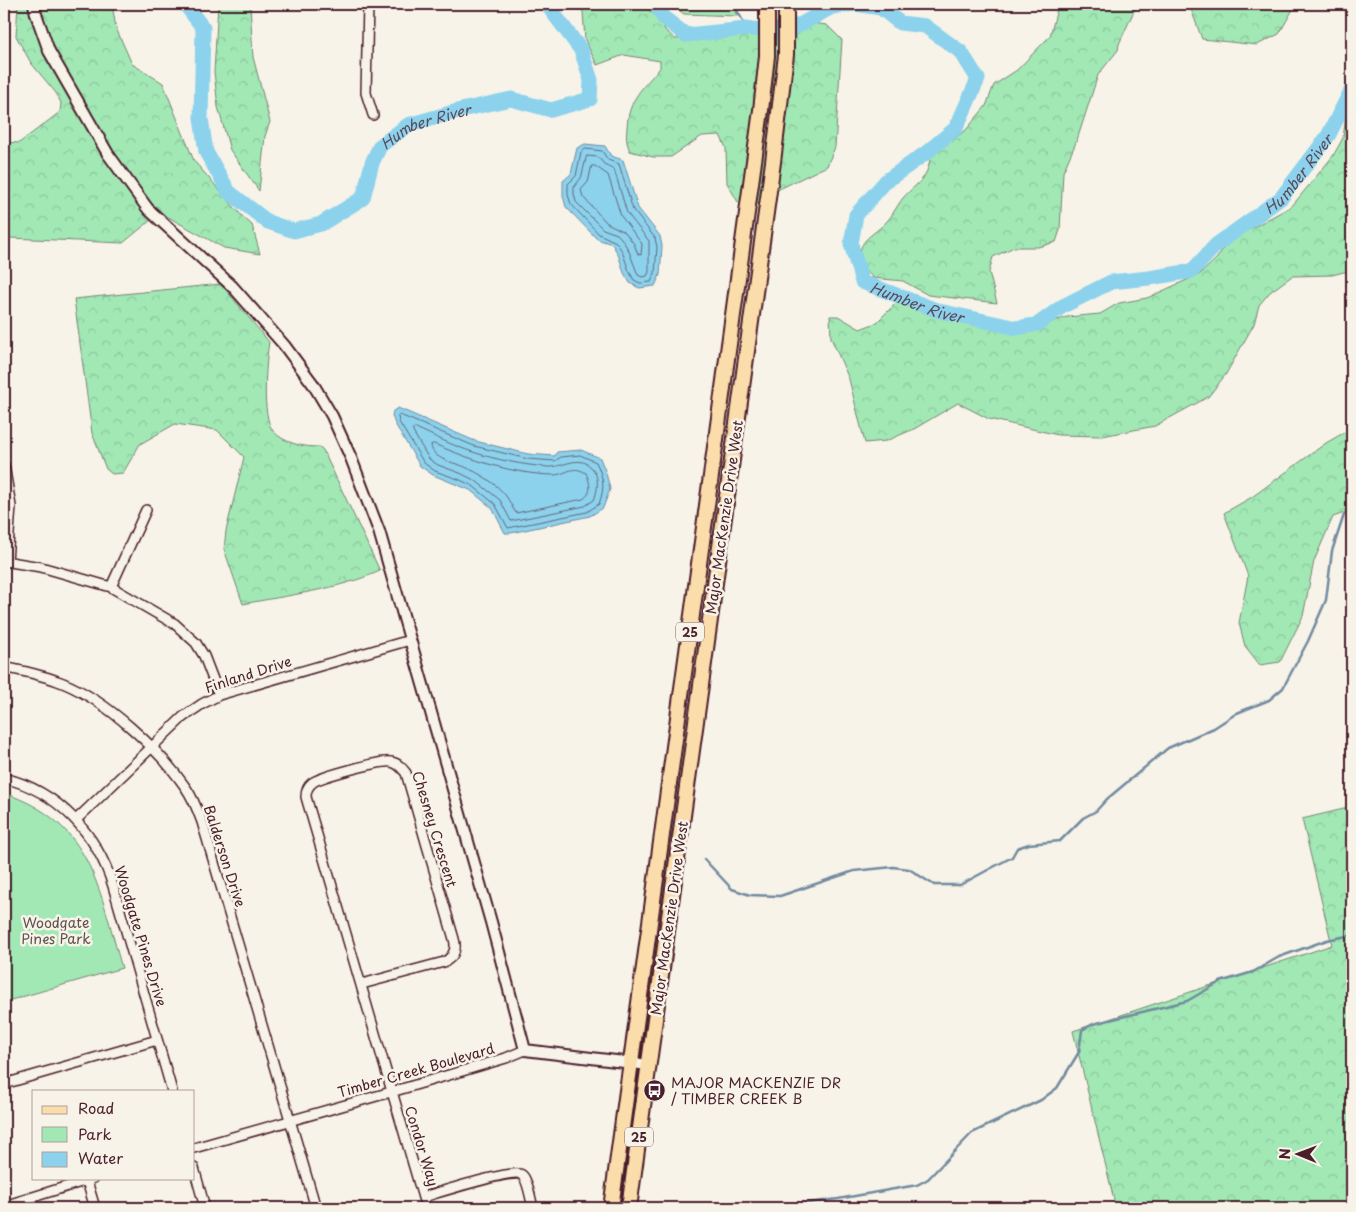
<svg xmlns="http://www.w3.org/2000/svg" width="1356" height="1212" font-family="'Playpen Sans',sans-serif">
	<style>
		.green { fill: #a1e8b5; stroke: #768470 }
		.forest { fill: url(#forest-crowns); stroke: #768470 }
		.water { fill: #8cd2ed; stroke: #728a9f }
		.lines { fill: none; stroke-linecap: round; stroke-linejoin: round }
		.shore { stroke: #646779; stroke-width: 1 }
		.stream { stroke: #728a9f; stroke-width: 2.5 }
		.river { stroke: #8cd2ed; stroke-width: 15 }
		.minor-casing { stroke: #4a1f2b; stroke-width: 12 }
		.tertiary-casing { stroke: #4a1f2b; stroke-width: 14 }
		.primary-casing { stroke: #4a1f2b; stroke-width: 18 }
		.minor { stroke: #f7f3e8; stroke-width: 9 }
		.tertiary { stroke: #f7f3e8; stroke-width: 10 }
		.primary { stroke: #fbddab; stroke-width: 14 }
		.labels { text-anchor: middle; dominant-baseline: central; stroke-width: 5; stroke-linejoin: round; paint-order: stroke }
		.shield { fill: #f7f3e8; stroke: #7e5f64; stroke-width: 1 }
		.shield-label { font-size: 12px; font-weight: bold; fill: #4a1f2b }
		.street-label { font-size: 14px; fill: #4a1f2b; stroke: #f7f3e8 }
		.park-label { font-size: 14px; fill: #60514e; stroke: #f7f3e8 }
		.poi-label { font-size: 14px; fill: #4a1f2b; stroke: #f7f3e8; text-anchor: start }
		.water-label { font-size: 15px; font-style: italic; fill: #5a4c5c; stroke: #f7f3e8 }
	</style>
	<defs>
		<pattern id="forest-crowns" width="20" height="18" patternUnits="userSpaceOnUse" patternTransform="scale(1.25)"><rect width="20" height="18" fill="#a1e8b5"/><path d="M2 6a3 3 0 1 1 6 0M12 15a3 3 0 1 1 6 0" fill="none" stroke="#8cc79c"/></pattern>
	</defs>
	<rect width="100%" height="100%" fill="#f7f3e8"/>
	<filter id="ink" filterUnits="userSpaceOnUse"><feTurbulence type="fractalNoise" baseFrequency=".02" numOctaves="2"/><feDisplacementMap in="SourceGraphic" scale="10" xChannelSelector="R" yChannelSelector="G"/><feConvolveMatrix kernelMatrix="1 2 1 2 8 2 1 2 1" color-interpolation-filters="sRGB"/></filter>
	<g filter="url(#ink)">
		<!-- green -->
		<path class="green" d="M 4,793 C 92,822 99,890 122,968 L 4,1002 Z"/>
		<!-- forest -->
		<path class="forest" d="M 18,4 L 112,4 L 116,28 L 132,64 L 163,83 L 194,161 L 242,216 L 252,225 L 260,254 L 224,248 L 168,217 L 156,216 L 123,243 L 10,238 L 4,240 L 4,140 L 7,142 L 19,143 L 60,112 L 61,103 L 56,93 L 31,63 L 16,36 Z
			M 218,4 L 250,4 L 253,57 L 270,122 L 265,136 L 259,191 L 230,150 L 218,107 L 214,72 Z
			M 578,4 L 641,4 L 660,19 L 665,30 L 675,39 L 692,38 L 707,31 L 764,31 L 777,34 L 785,45 L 811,23 L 827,25 L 842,40 L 835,147 L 827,166 L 773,192 L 763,203 L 747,204 L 738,202 L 727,183 L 726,148 L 720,135 L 702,136 L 671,157 L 653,157 L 630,151 C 626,142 626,137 627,128 C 628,100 643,87 660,68 L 660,61 L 624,55 L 597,65 L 585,40 L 583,12 Z
			M 670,4 L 732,4 L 737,16 L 684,14 Z
			M 1057,4 L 1137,4 L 1119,44 L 1118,50 L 1098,75 L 1077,140 L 1063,172 L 1060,230 L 1056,242 L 1038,247 L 1014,247 L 993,257 L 989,272 L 997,303 L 928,295 L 903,281 L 873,278 C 865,270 857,261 861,248 C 864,238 875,233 882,226 C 891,219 896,207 903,198 C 920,179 926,183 931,155 L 966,130 L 986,106 L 994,85 L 1017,70 L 1050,36 L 1057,9 Z
			M 1189,4 L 1296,4 L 1279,34 L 1257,45 L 1202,39 Z
			M 1352,108 L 1352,270 L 1332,275 L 1292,276 L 1270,292 L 1259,305 L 1254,324 L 1226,374 L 1208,397 L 1155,426 L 1102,436 L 1058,435 L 989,419 L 958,403 L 914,429 L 886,441 L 865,443 L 849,379 L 831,338 L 830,316 L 838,316 L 860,329 L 876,323 L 896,303 L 933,309 L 954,317 L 1040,325 L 1067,317 L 1100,314 L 1119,303 L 1147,298 L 1200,274 L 1217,258 L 1228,241 L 1292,206 L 1333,156 L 1343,138 L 1346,115 Z
			M 221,284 L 269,342 C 266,361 261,416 273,431 C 285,444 304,447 320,447 L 323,450 L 380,571 C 337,590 288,595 243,604 L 224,549 L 226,531 L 244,457 L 217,430 L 175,424 L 140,444 L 123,473 L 112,474 L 106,469 L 92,433 L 74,299 Z
			M 1352,428 L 1352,512 L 1350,511 L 1333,517 L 1314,561 L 1303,616 L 1280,662 L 1260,665 L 1245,646 L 1239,623 L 1248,576 L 1224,513 L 1252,497 L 1326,443 Z
			M 1352,807 L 1352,919 L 1350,923 L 1352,935 L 1352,1199 L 1336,1208 L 1116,1208 L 1073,1031 L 1332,945 L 1302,819 Z"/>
		<!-- water -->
		<path class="water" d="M 585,144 L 605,146 L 611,156 L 623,160 L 638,208 L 660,236 L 662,246 L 660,275 L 655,286 L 639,288 L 630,283 L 624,273 L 618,254 L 612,244 L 597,239 L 566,207 L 563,196 L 563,181 L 571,174 L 577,148 Z
			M 398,408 L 475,441 L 528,454 L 555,456 L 557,452 L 581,450 L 600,458 L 606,473 L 610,489 L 603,508 L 590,516 L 511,533 L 505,533 L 492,508 L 470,490 L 433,475 L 420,466 L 395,424 L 392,416 L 393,411 Z"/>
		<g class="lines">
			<!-- shore -->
			<path class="shore" d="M 586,149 L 602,151 L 608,160 L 619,164 L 633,210 L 655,238 L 657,247 L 655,273 L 651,282 L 640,283 L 634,280 L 629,271 L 622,251 L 616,242 L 599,234 L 571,204 L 568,195 L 568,184 L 576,176 L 581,152 Z
				M 587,156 L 598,157 L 604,164 L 614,169 L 627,213 L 649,241 L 649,272 L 647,276 L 642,277 L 638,275 L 628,249 L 621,238 L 617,234 L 603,229 L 576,202 L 574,194 L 574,187 L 581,178 Z
				M 592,166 L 595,166 L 608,175 L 621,216 L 642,244 L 641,255 L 638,254 L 634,244 L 625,232 L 607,223 L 583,197 L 581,190 L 588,182 Z
				M 400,415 L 474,446 L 528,459 L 555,461 L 561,457 L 580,455 L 596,462 C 604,479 605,487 599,504 L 587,512 L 508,528 L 495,504 L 473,486 L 458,479 L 435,471 L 424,463 L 399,422 L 398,417 Z
				M 416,428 C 434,436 453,446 473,452 C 497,460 523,465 548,467 C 561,468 579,454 591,467 C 600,476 598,490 594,500 L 585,506 L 511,521 L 500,500 L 476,481 L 460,473 L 438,465 L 429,459 L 413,432 L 413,429 Z
				M 434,444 C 472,460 512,474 553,475 C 567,475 571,464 586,473 C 590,482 593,493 583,499 L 516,513 C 512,508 510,501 506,496 C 496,483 479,473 465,467 C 454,462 432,460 431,445 Z"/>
			<!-- stream -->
			<path class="stream" d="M 735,4 C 736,12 744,21 747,29
				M 704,859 L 732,889 L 750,895 L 780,896 L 854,871 L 893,867 L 909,869 L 934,885 L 960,885 L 1012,857 L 1017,848 L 1029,844 L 1060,841 L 1083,818 L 1096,811 L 1107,799 L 1168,748 L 1214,728 L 1237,713 L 1269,700 L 1283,688 L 1308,641 L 1326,600 L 1332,551 L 1344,515 L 1352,507
				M 771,1208 L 838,1199 L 917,1185 L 928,1179 L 972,1133 L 1041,1100 L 1057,1088 L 1079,1052 L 1082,1030 L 1093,1024 L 1187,1001 L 1220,982 L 1253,972 L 1279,957 L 1327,940 L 1352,935"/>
			<!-- river -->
			<g class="river">
				<path id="s1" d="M 185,4 L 203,28 L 201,118 L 206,152 L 229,192 L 268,222 L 294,231 L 321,224 L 363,198 L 372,163 L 380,146 L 408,125 L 461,110 L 511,99 L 551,110 L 590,99 L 591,80 L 581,50 L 551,10 L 556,4"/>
				<path id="s2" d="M 655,4 L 664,18 L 686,35 L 747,29 L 779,30 L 794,28 L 832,7 L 855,4 L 881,8 L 900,23 L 925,26 L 961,52 L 978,79 L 956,128 L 926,153 L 886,181 L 856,215 L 851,244 L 862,282 L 939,311 L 1017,328 L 1038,324 L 1063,306 L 1111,282 L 1149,278 L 1192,271 L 1216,245 L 1281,198 L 1328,136 L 1352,89"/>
			</g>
			<defs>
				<path id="minor" d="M 368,4 L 366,93 L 373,115
					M 4,465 L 11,506 L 7,561
					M 4,561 L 41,567 L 111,587 L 175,624 L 196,643 L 204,656 L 219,695
					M 111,587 L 146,510
					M 4,667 C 23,671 44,675 63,683 C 107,701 159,749 186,788 C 193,798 198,811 202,822 L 316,1208
					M 4,778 C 58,791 97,834 113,886 L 172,1091
					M 76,820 L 183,717 L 202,704 L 219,695 L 410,640
					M 362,984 L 444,962 C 454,957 457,949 454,939 L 406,773 C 402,768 398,763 391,762 C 382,760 319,777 312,783 C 307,787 306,791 306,797 L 426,1208
					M 4,1084 L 157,1040
					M 194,1148 L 405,1088 L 506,1058 L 525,1050
					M 194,1168 L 205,1208
					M 87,1181 L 95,1208
					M 423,1197 C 437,1193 515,1168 522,1175 C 528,1180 531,1201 533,1208
					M 4,1206 L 94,1178"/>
				<path id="tertiary" d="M 34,4 L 36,14 L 49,51 L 108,154 L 148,209 L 233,287 L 284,345 L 313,384 L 332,416 L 351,458 L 379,531 L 491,922 L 525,1050 L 649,1065"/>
				<path id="primary" d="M 611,1208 L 761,110 L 767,56 L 767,4
					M 629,1208 L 773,162 L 786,55 L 786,4"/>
			</defs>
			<!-- minor casing -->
			<use href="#minor" class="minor-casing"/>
			<!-- tertiary casing -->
			<use href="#tertiary" class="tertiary-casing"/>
			<!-- primary casing -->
			<use href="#primary" class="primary-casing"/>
			<!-- minor -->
			<use href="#minor" class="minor"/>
			<!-- tertiary -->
			<use href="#tertiary" class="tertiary"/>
			<!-- primary -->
			<use href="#primary" class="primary"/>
		</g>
	</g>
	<!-- icons -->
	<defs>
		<symbol id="bus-disc" viewBox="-11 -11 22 22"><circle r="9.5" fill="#4a1f2b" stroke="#f7f3e8"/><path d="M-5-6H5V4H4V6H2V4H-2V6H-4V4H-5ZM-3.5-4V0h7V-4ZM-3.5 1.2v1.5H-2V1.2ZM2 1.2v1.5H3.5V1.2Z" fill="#fff"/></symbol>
	</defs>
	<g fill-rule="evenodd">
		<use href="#bus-disc" x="642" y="1078" width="25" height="25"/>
	</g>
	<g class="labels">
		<!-- shield labels -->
		<g class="shield">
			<rect x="676" y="622.5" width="28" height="19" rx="4"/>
			<rect x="625" y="1127.5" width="28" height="19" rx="4"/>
		</g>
		<g class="shield-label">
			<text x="690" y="632">25</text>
			<text x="639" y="1137">25</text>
		</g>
		<!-- street labels -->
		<g class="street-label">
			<text transform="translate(724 517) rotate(-82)">Major MacKenzie Drive West</text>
			<text transform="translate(248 674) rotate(-18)">Finland Drive</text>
			<text transform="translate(435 829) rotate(73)">Chesney Crescent</text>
			<text transform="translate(225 856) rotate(72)">Balderson Drive</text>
			<text transform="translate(669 918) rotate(-82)">Major MacKenzie Drive West</text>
			<text transform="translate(141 936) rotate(73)">Woodgate Pines Drive</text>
			<text transform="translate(416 1070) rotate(-16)">Timber Creek Boulevard</text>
			<text transform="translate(422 1146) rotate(73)">Condor Way</text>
		</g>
		<!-- park labels -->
		<g class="park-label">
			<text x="56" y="922">Woodgate<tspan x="56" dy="16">Pines Park</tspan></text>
		</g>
		<!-- poi labels -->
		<g class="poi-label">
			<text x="671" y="1082">MAJOR MACKENZIE DR<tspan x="671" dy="16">/ TIMBER CREEK B</tspan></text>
		</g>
		<!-- water labels -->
		<g class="water-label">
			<text stroke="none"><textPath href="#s1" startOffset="460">Humber River</textPath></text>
			<text stroke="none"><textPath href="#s2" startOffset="1122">Humber River</textPath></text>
			<text stroke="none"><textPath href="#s2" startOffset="686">Humber River</textPath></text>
		</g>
	</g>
	<!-- margin -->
	<rect width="1356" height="1212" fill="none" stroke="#f7f3e8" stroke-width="20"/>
	<rect x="10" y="10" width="1336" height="1192" fill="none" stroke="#4a1f2b" stroke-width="2" filter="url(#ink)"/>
	<!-- legend -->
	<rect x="32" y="1090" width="162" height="90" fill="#f7f3e8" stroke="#b29e9c"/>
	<rect x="42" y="1106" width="25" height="8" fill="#fbddab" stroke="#b29e9c"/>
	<text x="78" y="1114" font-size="15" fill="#4a1f2b">Road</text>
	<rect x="42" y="1127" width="25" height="15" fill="#a1e8b5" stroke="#b29e9c"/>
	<text x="78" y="1140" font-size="15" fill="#4a1f2b">Park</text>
	<rect x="42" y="1152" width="25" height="15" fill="#8cd2ed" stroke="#b29e9c"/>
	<text x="78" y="1164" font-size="15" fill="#4a1f2b">Water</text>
	<!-- north arrow -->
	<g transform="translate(1298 1154) rotate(271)" stroke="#f7f3e8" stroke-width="4" paint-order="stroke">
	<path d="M0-4L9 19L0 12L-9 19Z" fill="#4a1f2b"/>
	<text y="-8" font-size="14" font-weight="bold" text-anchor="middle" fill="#4a1f2b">N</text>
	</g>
</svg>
